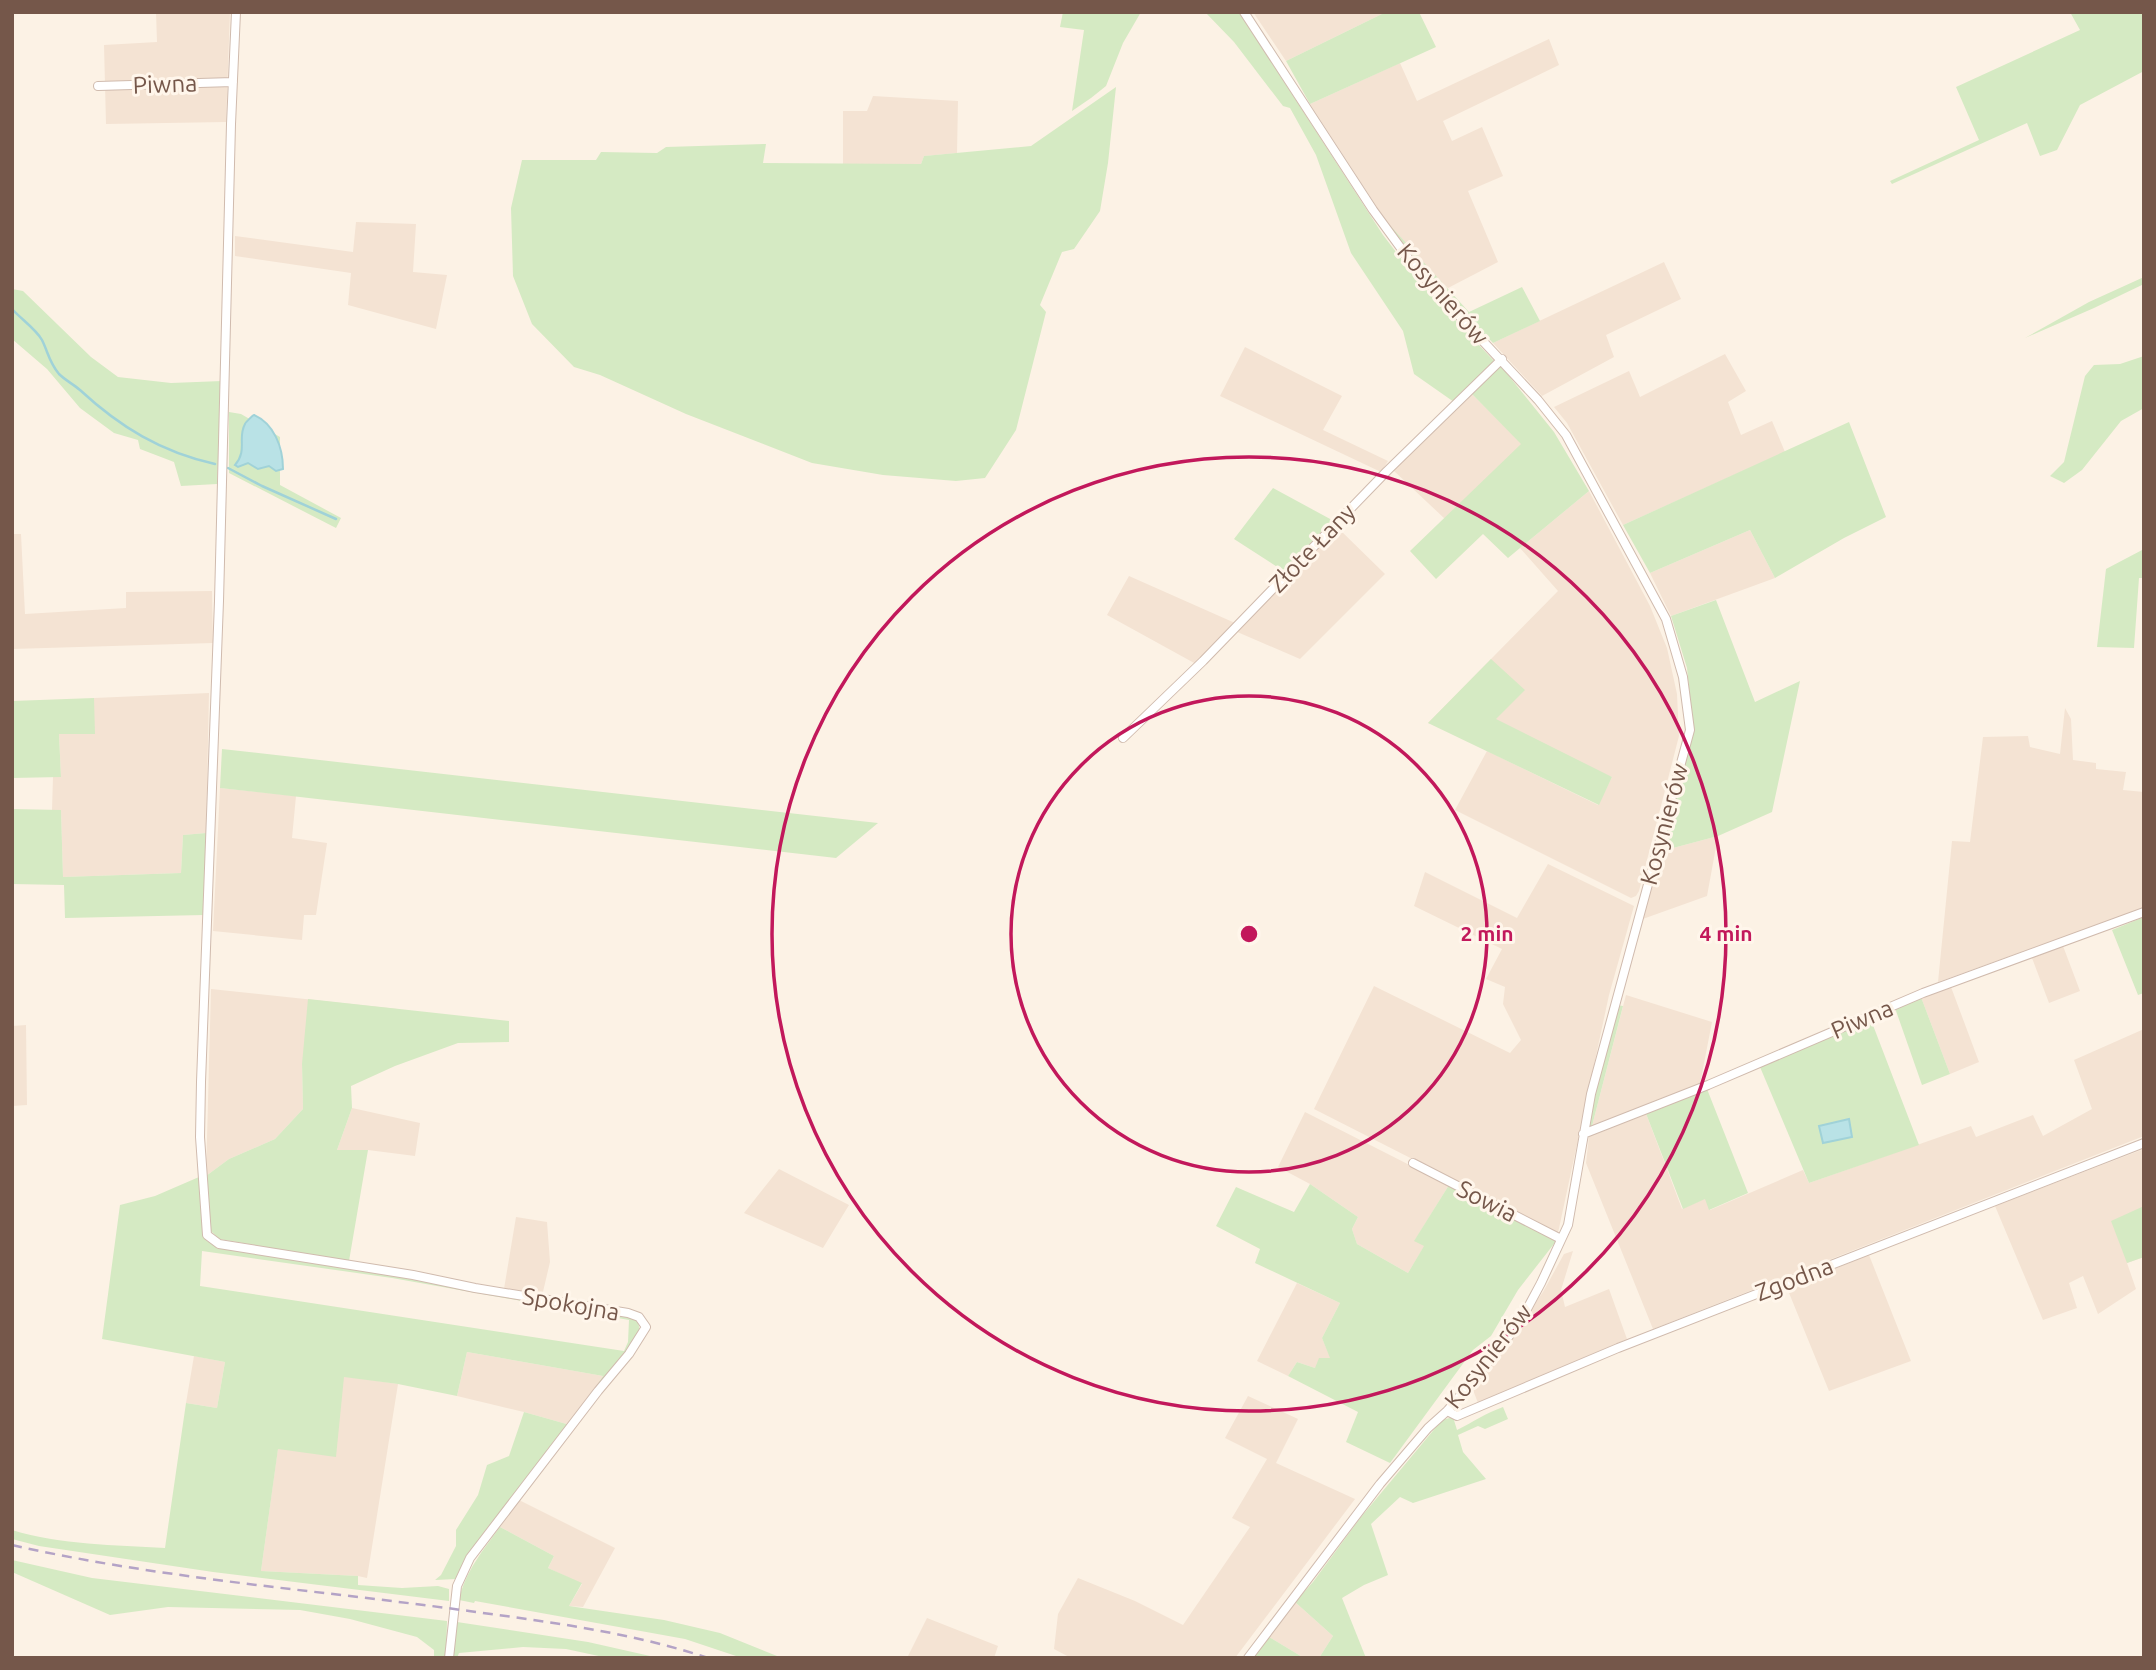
<svg xmlns="http://www.w3.org/2000/svg" width="2156" height="1670" font-family="Ubuntu,sans-serif">
	<style>
		.residential { fill: #f4e3d3 }
		.green { fill: #d5eac3; fill-rule: evenodd }
		.water { fill: #b9e2e6; stroke: #a0d2d8; stroke-width: 2 }
		.lines { fill: none; stroke-linecap: round; stroke-linejoin: round }
		.stream { stroke: #a0d2d8; stroke-width: 2.5 }
		.street-casing { stroke: #d0bbae; stroke-width: 10 }
		.street { stroke: #fff; stroke-width: 8 }
		.rail { stroke: #b4a3c6; stroke-width: 2.5; stroke-dasharray: 10 7; stroke-linecap: butt }
		.ring { fill: none; stroke: #c2185b; stroke-width: 3.5 }
		.labels { text-anchor: middle; dominant-baseline: central; stroke-width: 6; stroke-linejoin: round; paint-order: stroke }
		.street-label { font-size: 24px; fill: #75574a; stroke: #fff6eb }
		.centre { fill: #c2185b; stroke: #fff6eb; stroke-width: 3.5 }
		.ring-label { font-size: 21px; text-anchor: middle; font-weight: bold; fill: #c2185b; stroke: #fff6eb; stroke-width: 6; stroke-linejoin: round; paint-order: stroke }
	</style>
	<rect width="100%" height="100%" fill="#fcf2e5"/>
	<!-- residential -->
	<path class="residential" d="M 156,12 L 230,12 L 226,122 L 106,124 L 104,45 L 157,42 Z
		M 1253,12 L 1386,12 L 1286,61 Z
		M 1549,39 L 1559,65 L 1443,121 L 1452,141 L 1482,127 L 1503,176 L 1468,191 L 1498,262 L 1448,288 L 1433,274 L 1386,221 L 1310,104 L 1400,63 L 1417,101 Z
		M 873,96 L 958,101 L 957,153 L 924,156 L 921,164 L 843,164 L 843,111 L 867,111 Z
		M 356,222 L 416,224 L 413,272 L 447,275 L 436,329 L 348,305 L 351,273 L 235,256 L 235,236 L 353,252 Z
		M 1664,262 L 1681,299 L 1606,335 L 1614,357 L 1542,396 L 1493,343 Z
		M 1245,347 L 1342,396 L 1323,430 L 1388,461 L 1381,472 L 1220,396 Z
		M 1725,354 L 1746,391 L 1728,402 L 1741,435 L 1772,421 L 1785,452 L 1623,525 L 1567,423 L 1554,407 L 1629,371 L 1640,397 Z
		M 1471,393 L 1522,444 L 1445,519 L 1393,470 Z
		M 1589,491 L 1650,606 L 1667,648 L 1677,694 L 1679,736 L 1639,891 L 1636,896 L 1631,898 L 1455,810 L 1487,751 L 1598,805 L 1612,777 L 1428,723 L 1558,591 L 1520,548 Z
		M 1337,527 L 1385,574 L 1300,659 L 1235,631 Z
		M 1750,530 L 1775,578 L 1671,616 L 1650,573 Z
		M 12,534 L 21,534 L 25,614 L 126,608 L 126,592 L 212,591 L 213,643 L 12,649 Z
		M 1129,576 L 1235,623 L 1196,664 L 1107,615 Z
		M 209,693 L 206,833 L 183,835 L 181,873 L 63,877 L 61,810 L 52,810 L 53,777 L 61,777 L 59,734 L 94,734 L 94,698 Z
		M 2065,708 L 2071,719 L 2073,760 L 2096,763 L 2096,769 L 2126,772 L 2123,790 L 2144,792 L 2144,908 L 1938,982 L 1952,841 L 1970,842 L 1983,737 L 2028,736 L 2030,747 L 2060,754 Z
		M 220,788 L 296,796 L 292,838 L 327,843 L 316,915 L 304,915 L 302,940 L 213,931 Z
		M 1718,836 L 1707,896 L 1640,920 L 1658,852 Z
		M 1548,864 L 1634,906 L 1609,995 L 1558,1233 L 1314,1109 L 1374,986 L 1510,1053 L 1521,1040 L 1503,1004 L 1505,987 L 1486,979 L 1502,949 L 1414,906 L 1425,872 L 1517,918 Z
		M 2063,946 L 2080,991 L 2049,1003 L 2032,958 Z
		M 1951,987 L 1979,1062 L 1950,1074 L 1921,997 Z
		M 211,989 L 398,1009 L 302,1064 L 303,1109 L 275,1139 L 229,1159 L 206,1176 Z
		M 1626,995 L 1712,1022 L 1700,1084 L 1592,1126 Z
		M 26,1025 L 27,1105 L 12,1106 L 12,1026 Z
		M 2144,1029 L 2144,1136 L 1653,1329 L 1586,1163 L 1589,1136 L 1645,1111 L 1682,1209 L 1706,1198 L 1710,1210 L 1803,1170 L 1809,1183 L 1971,1126 L 1976,1137 L 2033,1115 L 2043,1136 L 2092,1109 L 2074,1060 Z
		M 352,1108 L 420,1123 L 415,1156 L 368,1150 L 337,1150 Z
		M 1305,1112 L 1449,1185 L 1415,1240 L 1425,1245 L 1408,1273 L 1357,1244 L 1352,1229 L 1358,1217 L 1310,1184 L 1278,1167 Z
		M 2144,1149 L 2144,1257 L 2127,1263 L 2136,1289 L 2098,1314 L 2083,1276 L 2069,1283 L 2077,1308 L 2043,1320 L 1995,1206 Z
		M 779,1169 L 849,1205 L 823,1248 L 744,1213 Z
		M 516,1217 L 547,1222 L 550,1262 L 542,1296 L 504,1289 Z
		M 1573,1251 L 1561,1290 L 1565,1307 L 1609,1289 L 1627,1339 L 1478,1403 L 1473,1390 L 1543,1292 L 1564,1254 Z
		M 1869,1255 L 1911,1361 L 1829,1391 L 1787,1288 Z
		M 1297,1283 L 1340,1303 L 1322,1338 L 1331,1359 L 1315,1368 L 1297,1362 L 1288,1376 L 1257,1361 Z
		M 467,1352 L 603,1376 L 570,1425 L 524,1412 L 457,1396 Z
		M 194,1356 L 225,1362 L 217,1408 L 186,1403 Z
		M 344,1376 L 398,1384 L 367,1578 L 358,1576 L 261,1571 L 278,1448 Z
		M 1248,1396 L 1298,1419 L 1276,1463 L 1355,1499 L 1235,1658 L 1071,1658 L 1054,1649 L 1058,1614 L 1078,1578 L 1135,1601 L 1183,1625 L 1250,1527 L 1232,1518 L 1267,1459 L 1225,1438 Z
		M 519,1500 L 615,1548 L 583,1607 L 569,1606 L 582,1584 L 548,1568 L 554,1556 L 500,1527 Z
		M 1295,1602 L 1333,1636 L 1319,1658 L 1304,1658 L 1269,1637 Z
		M 927,1618 L 998,1646 L 994,1658 L 907,1658 Z"/>
	<!-- green -->
	<path class="green" d="M 1063,12 L 1141,12 L 1123,43 L 1106,86 L 1091,98 L 1072,111 L 1084,30 L 1060,27 Z
		M 1205,12 L 1239,12 L 1383,235 L 1419,282 L 1495,362 L 1454,402 L 1414,374 L 1403,331 L 1351,253 L 1316,155 L 1290,108 L 1283,106 L 1234,42 Z
		M 1386,12 L 1419,12 L 1436,47 L 1310,104 L 1286,61 Z
		M 2070,12 L 2144,12 L 2144,71 L 2080,105 L 2057,150 L 2040,156 L 2027,123 L 1892,184 L 1890,181 L 1979,140 L 1956,87 L 2080,30 Z
		M 1116,87 L 1108,163 L 1100,211 L 1074,249 L 1062,252 L 1040,305 L 1046,312 L 1016,430 L 985,478 L 956,481 L 883,475 L 812,463 L 686,414 L 600,375 L 574,367 L 532,324 L 513,276 L 511,208 L 522,160 L 596,160 L 601,152 L 657,153 L 666,147 L 766,144 L 763,163 L 921,164 L 924,156 L 1031,146 Z
		M 1386,221 L 1469,312 L 1522,287 L 1540,321 L 1493,343 C 1456,304 1418,266 1386,221 Z
		M 2144,277 L 2144,284 L 2094,308 L 2025,338 L 2089,302 Z
		M 12,289 L 23,291 L 91,357 L 118,377 L 171,383 L 222,381 L 217,484 L 181,486 L 174,462 L 140,449 L 138,440 L 114,433 L 80,408 L 47,369 L 12,339 Z
		M 2144,356 L 2144,408 L 2121,421 L 2082,470 L 2064,483 L 2050,476 L 2064,462 L 2085,376 L 2094,365 L 2120,364 Z
		M 1501,366 L 1554,432 L 1589,491 L 1508,558 L 1483,534 L 1436,579 L 1410,551 L 1521,444 L 1471,393 Z
		M 229,412 L 241,414 L 280,437 L 280,485 L 341,518 L 336,528 L 229,473 Z
		M 1849,422 L 1886,517 L 1844,538 L 1775,578 L 1750,530 L 1650,573 L 1623,525 Z
		M 1273,488 L 1332,520 L 1285,572 L 1234,539 Z
		M 2144,549 L 2144,578 L 2139,578 L 2134,648 L 2097,647 L 2106,569 Z
		M 1716,600 L 1755,702 L 1800,681 L 1772,812 L 1718,836 L 1658,852 L 1677,793 L 1693,729 L 1687,668 L 1671,616 Z
		M 1491,659 L 1525,690 L 1496,719 L 1612,777 L 1599,805 L 1428,723 Z
		M 94,698 L 95,734 L 59,734 L 61,777 L 12,778 L 12,701 Z
		M 222,749 L 878,823 L 836,858 L 220,788 Z
		M 12,809 L 61,810 L 63,877 L 181,873 L 183,835 L 206,833 L 204,915 L 65,918 L 64,885 L 12,884 Z
		M 2144,917 L 2144,993 L 2138,995 L 2112,930 Z
		M 1921,997 L 1950,1074 L 1922,1085 L 1895,1008 Z
		M 308,999 L 509,1021 L 509,1042 L 458,1043 L 395,1066 L 351,1086 L 352,1108 L 337,1150 L 368,1150 L 349,1261 L 219,1239 L 209,1229 L 206,1176 L 229,1159 L 275,1139 L 303,1109 L 302,1064 Z
		M 1616,1005 L 1623,1006 L 1592,1126 L 1586,1130 Z
		M 1871,1020 L 1919,1145 L 1809,1183 L 1760,1067 Z
		M 1707,1089 L 1748,1193 L 1709,1210 L 1705,1199 L 1683,1209 L 1645,1111 Z
		M 199,1177 L 203,1232 L 207,1241 L 215,1246 L 333,1265 L 635,1318 C 642,1327 639,1333 634,1343 L 456,1579 L 435,1580 L 441,1575 L 456,1546 L 456,1530 L 478,1495 L 487,1465 L 509,1456 L 524,1412 L 570,1425 L 603,1376 L 467,1352 L 457,1396 L 398,1384 L 344,1377 L 336,1457 L 278,1449 L 261,1571 L 358,1576 L 358,1585 L 402,1588 L 438,1586 L 449,1589 L 449,1601 L 213,1572 L 39,1546 L 12,1539 L 12,1530 C 61,1545 115,1545 165,1548 L 186,1403 L 217,1408 L 225,1362 L 102,1339 L 120,1205 L 155,1196 ZM 202,1251 L 392,1278 L 629,1320 L 628,1342 L 624,1351 L 200,1286 Z
		M 1310,1184 L 1358,1217 L 1352,1229 L 1357,1244 L 1408,1273 L 1424,1246 L 1414,1241 L 1449,1185 L 1557,1240 L 1518,1290 L 1491,1336 L 1473,1350 L 1390,1463 L 1346,1442 L 1358,1412 L 1288,1376 L 1297,1362 L 1315,1368 L 1319,1358 L 1330,1358 L 1322,1338 L 1340,1303 L 1255,1263 L 1260,1249 L 1216,1226 L 1236,1187 L 1294,1212 Z
		M 2144,1206 L 2144,1257 L 2127,1263 L 2111,1221 Z
		M 1503,1407 L 1508,1419 L 1485,1429 L 1478,1426 L 1458,1435 L 1463,1452 L 1486,1479 L 1413,1503 L 1400,1497 L 1371,1524 L 1388,1575 L 1364,1585 L 1342,1598 L 1366,1658 L 1319,1658 L 1333,1636 L 1295,1602 L 1313,1582 L 1361,1517 L 1442,1420 L 1453,1417 L 1457,1430 C 1473,1422 1486,1413 1503,1407 Z
		M 500,1527 L 554,1556 L 548,1568 L 582,1583 L 569,1606 L 664,1620 L 720,1633 L 782,1658 L 742,1658 L 685,1639 L 475,1601 L 474,1603 L 459,1600 C 465,1572 483,1550 500,1527 Z
		M 12,1560 L 92,1578 L 447,1621 L 446,1658 L 434,1658 L 434,1650 L 417,1637 L 350,1619 L 300,1610 L 168,1607 L 110,1615 L 12,1572 Z
		M 457,1622 L 588,1642 L 659,1658 L 608,1658 L 566,1649 L 523,1647 L 459,1653 L 457,1658 L 452,1658 Z
		M 1269,1637 L 1304,1658 L 1254,1658 Z"/>
	<!-- water -->
	<path class="water" d="M 254,415 C 274,424 283,447 283,469 L 276,471 L 269,466 L 258,469 L 248,463 L 238,467 L 235,465 C 248,450 237,438 245,424 C 245,423 253,415 254,415 Z
		M 1849,1119 L 1852,1137 L 1823,1143 L 1819,1126 Z"/>
	<g class="lines">
		<!-- stream -->
		<path class="stream" d="M 12,309 C 21,319 36,329 42,340 C 48,352 49,362 59,374 C 65,380 73,384 80,390 C 120,427 161,452 215,464
			M 228,468 L 262,486 L 336,519"/>
		<defs>
			<path id="street" d="M 236,12 L 231,124 L 219,601 L 201,1082 L 200,1137 L 207,1235 L 219,1244 L 413,1275 L 475,1288 L 628,1313 L 639,1317 L 646,1327 L 629,1354 L 598,1391 L 470,1558 L 457,1586 L 449,1658
				M 1244,12 L 1373,210 L 1411,262 L 1434,289 L 1538,400 L 1566,435 L 1666,619 L 1683,677 L 1690,730 L 1591,1094 L 1568,1225 L 1541,1283 L 1520,1322 L 1487,1364 L 1447,1411 L 1428,1428 L 1380,1484 L 1248,1658
				M 98,86 L 233,82
				M 1123,738 L 1203,661 L 1387,471 L 1502,359
				M 1583,1134 L 1708,1085 L 1923,993 L 2144,912
				M 1413,1163 L 1561,1239
				M 1447,1411 L 1457,1416 L 1618,1348 L 2144,1143"/>
		</defs>
		<!-- street casing -->
		<use href="#street" class="street-casing"/>
		<!-- street -->
		<use href="#street" class="street"/>
		<!-- rail -->
		<path class="rail" d="M 12,1545 C 162,1579 317,1590 469,1611 C 549,1622 630,1632 708,1658"/>
	</g>
	<!-- distance rings -->
	<g class="ring">
		<circle cx="1249" cy="934" r="238"/>
		<circle cx="1249" cy="934" r="477"/>
	</g>
	<g class="labels">
		<!-- street labels -->
		<g class="street-label">
			<text transform="translate(165 84) rotate(-2)">Piwna</text>
			<text transform="translate(1443 294) rotate(49)">Kosynierów</text>
			<text transform="translate(1312 548) rotate(-46)">Złote Łany</text>
			<text transform="translate(1664 824) rotate(-75)">Kosynierów</text>
			<text transform="translate(1862 1019) rotate(-23)">Piwna</text>
			<text transform="translate(1487 1201) rotate(27)">Sowia</text>
			<text transform="translate(1794 1279) rotate(-21)">Zgodna</text>
			<text transform="translate(571 1304) rotate(10)">Spokojna</text>
			<text transform="translate(1488 1356) rotate(-52)">Kosynierów</text>
		</g>
	</g>
	<circle cx="1249" cy="934" r="10" class="centre"/>
	<g class="ring-label">
		<text x="1487" y="941">2 min</text>
		<text x="1726" y="941">4 min</text>
	</g>
	<!-- border -->
	<rect width="2156" height="1670" fill="none" stroke="#75574a" stroke-width="28"/>
</svg>
